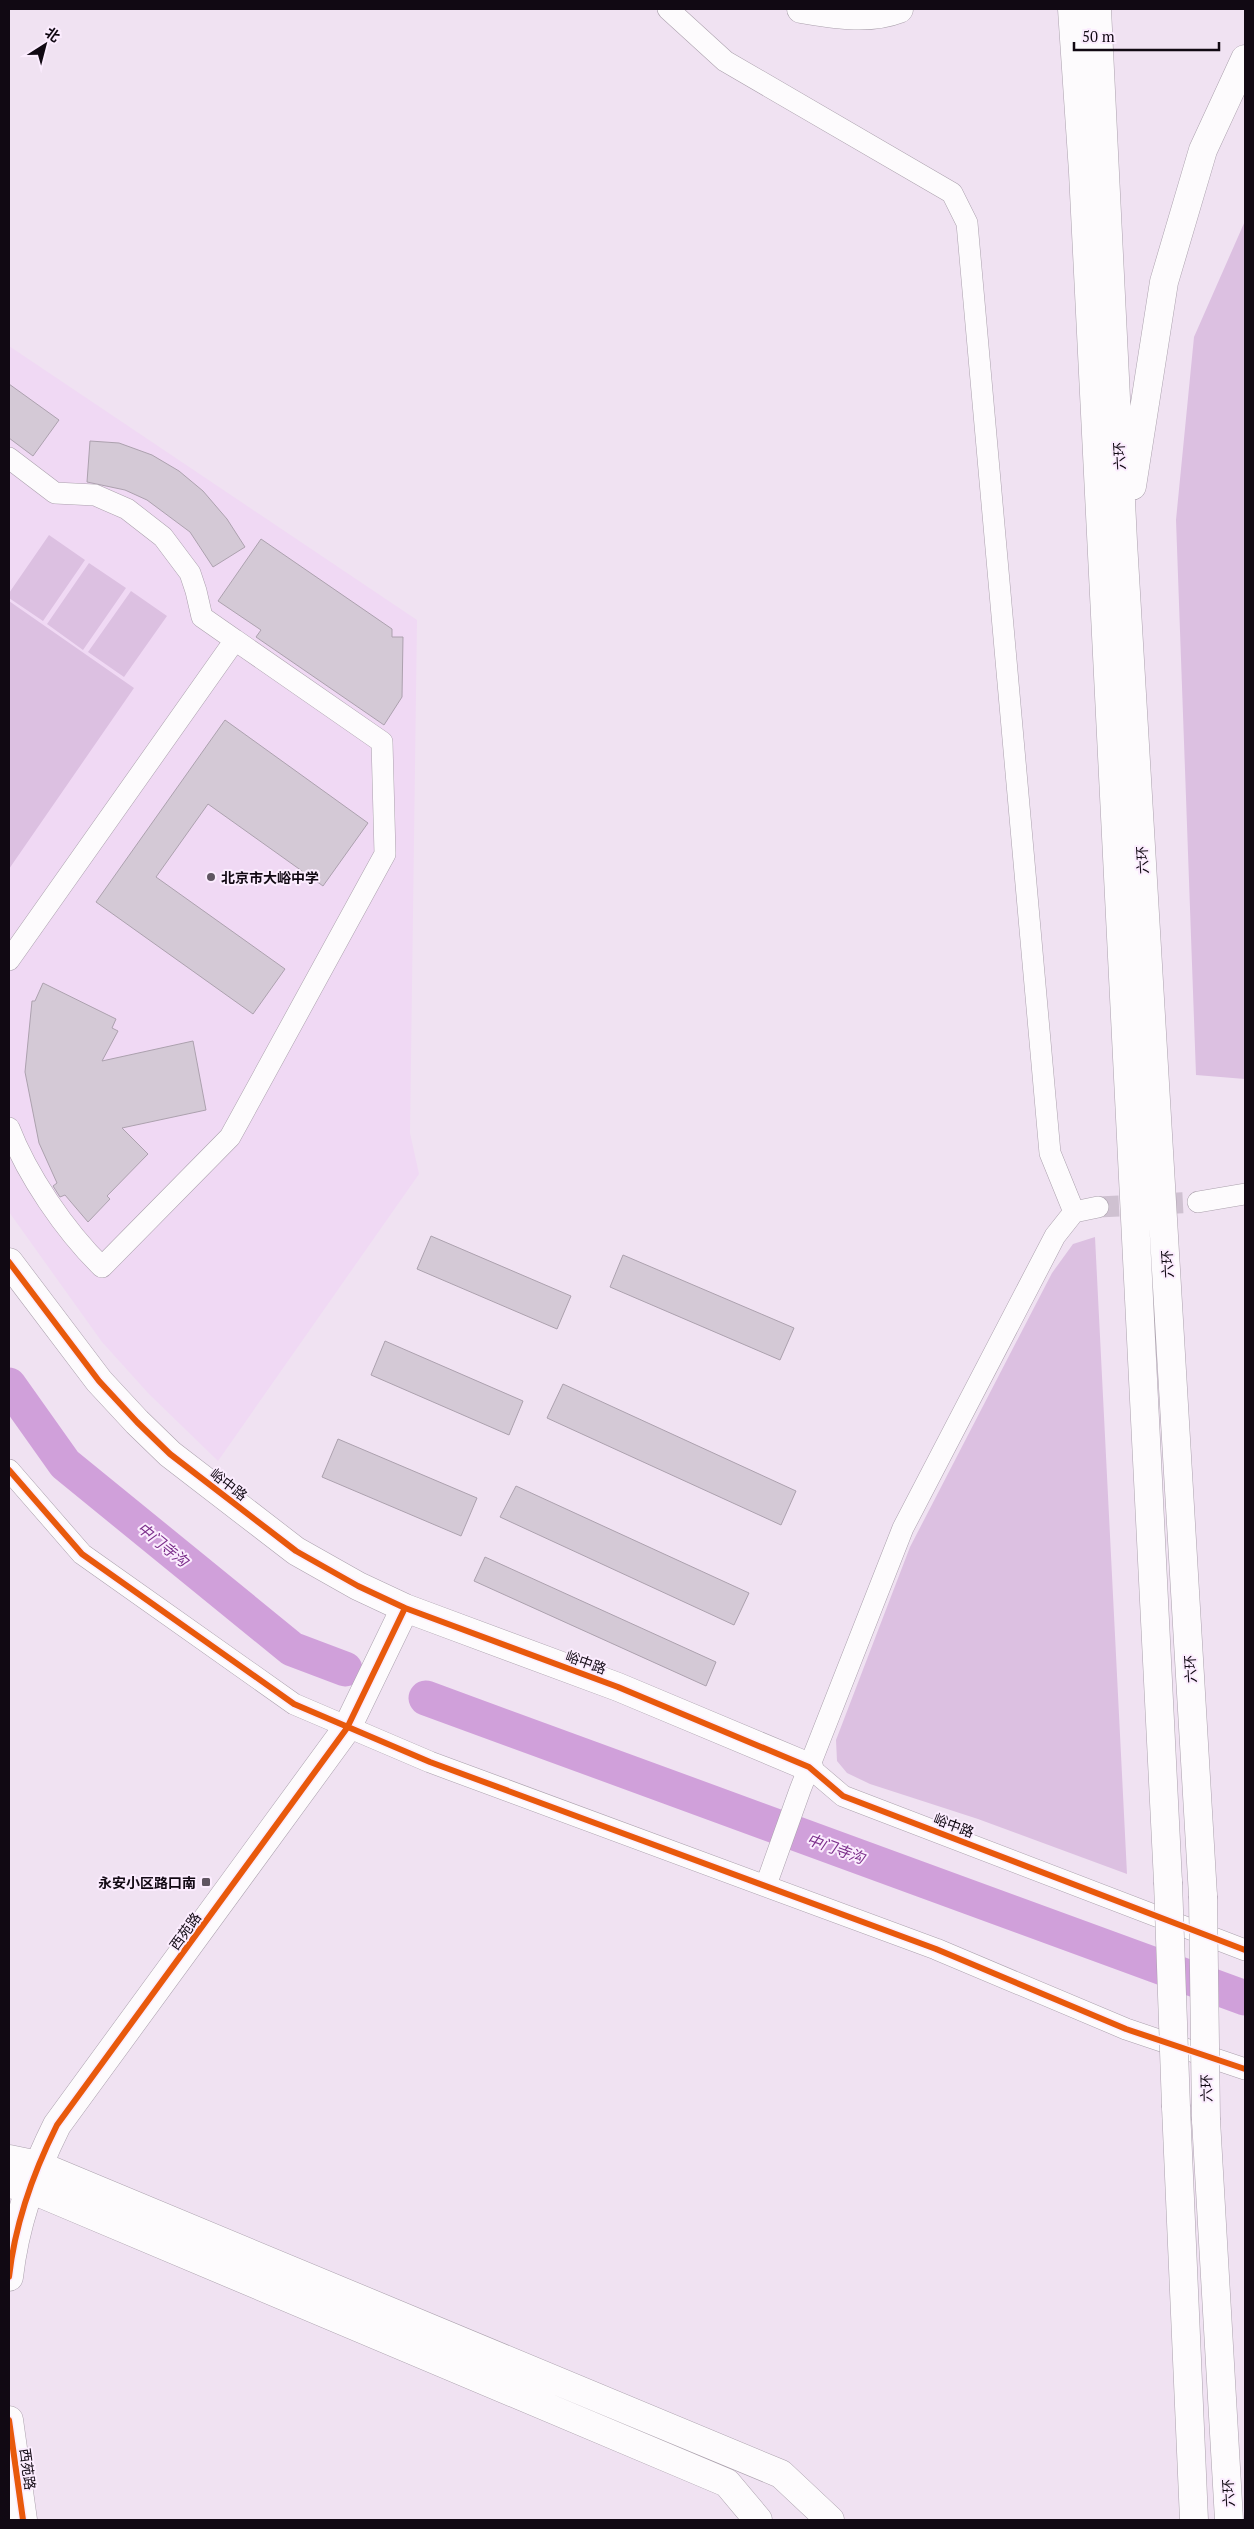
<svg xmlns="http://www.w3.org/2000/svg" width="1254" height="2529" font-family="'PT Serif','Noto Sans SC',serif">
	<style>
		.built { fill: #f0d9f4 }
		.green { fill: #dcc0e1 }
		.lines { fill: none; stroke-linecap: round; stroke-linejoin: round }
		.river { stroke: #d0a0da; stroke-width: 35 }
		.building { fill: #d4c9d6; stroke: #aca1ae }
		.street-tunnel { stroke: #cfc1d1; stroke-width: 21; stroke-dasharray: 21 11; stroke-linecap: butt }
		.street-casing { stroke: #aba1ad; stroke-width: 22 }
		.secondary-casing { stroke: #aba1ad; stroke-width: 29 }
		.highway-casing { stroke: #aba1ad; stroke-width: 29 }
		.street { stroke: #fdfbfd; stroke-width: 21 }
		.secondary { stroke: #fdfbfd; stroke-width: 28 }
		.highway { stroke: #fdfbfd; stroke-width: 28 }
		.highway-bridge-casing { stroke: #aba1ad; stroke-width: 29; stroke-linecap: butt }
		.highway-bridge { stroke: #fdfbfd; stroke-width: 28 }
		.cycleway-casing { stroke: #fbecfe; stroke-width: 9 }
		.cycleway { stroke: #e8590c; stroke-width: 6 }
		.poi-dot { fill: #5f5561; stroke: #fbecfe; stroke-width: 2 }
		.labels { text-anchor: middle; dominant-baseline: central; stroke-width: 4; stroke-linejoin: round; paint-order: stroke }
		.street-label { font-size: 14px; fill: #110913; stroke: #fbecfe }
		.poi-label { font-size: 14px; font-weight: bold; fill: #110913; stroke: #fbecfe; text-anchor: start }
		.water-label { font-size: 15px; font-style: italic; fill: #7c2f8b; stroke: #fbecfe }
	</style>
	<rect width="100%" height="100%" fill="#f0e2f2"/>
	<!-- built -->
	<path class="built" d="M 9,346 L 417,620 L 410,1133 L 419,1174 L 218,1461 L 149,1394 L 102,1342 L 9,1212 Z"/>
	<!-- green -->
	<path class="green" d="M 1245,221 L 1245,1079 L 1196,1075 L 1176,520 L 1194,337 Z
		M 49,535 L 85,560 L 43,621 L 9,598 L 9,593 Z
		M 89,563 L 126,588 L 83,650 L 47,624 Z
		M 131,591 L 167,616 L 124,677 L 88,652 Z
		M 9,601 L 134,688 L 9,869 Z
		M 1095,1237 L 1127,1874 L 978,1819 L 870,1784 L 847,1773 L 837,1761 L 836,1740 L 910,1547 L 1052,1273 L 1073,1244 Z"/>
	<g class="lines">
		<!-- river -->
		<path class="river" d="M 9,1385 L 65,1464 L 292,1649 L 345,1669
			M 426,1698 L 1245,1998"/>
	</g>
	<!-- building -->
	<path class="building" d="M 9,384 L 59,420 L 33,456 L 9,438 Z
		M 90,441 L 119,443 L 152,455 L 179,471 L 203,491 L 227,519 L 245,547 L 213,567 L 190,532 L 147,500 L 125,490 L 87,482 Z
		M 261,539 L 392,629 L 392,637 L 403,637 L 402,697 L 384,725 L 256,637 L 261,630 L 218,601 Z
		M 225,720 L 368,823 L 323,886 L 208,804 L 156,877 L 285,969 L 253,1014 L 96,902 Z
		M 43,983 L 116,1019 L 112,1028 L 118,1031 L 102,1061 L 193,1041 L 206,1110 L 122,1128 L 148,1154 L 107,1196 L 110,1199 L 88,1222 L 65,1195 L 60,1197 L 53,1186 L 57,1183 L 39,1143 L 25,1072 L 32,1001 L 35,1001 Z
		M 431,1236 L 571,1296 L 557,1329 L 417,1269 Z
		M 623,1255 L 794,1328 L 780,1360 L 610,1287 Z
		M 385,1341 L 523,1401 L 509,1435 L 371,1375 Z
		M 563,1384 L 796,1491 L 781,1525 L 547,1418 Z
		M 338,1439 L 477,1498 L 461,1536 L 322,1477 Z
		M 516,1486 L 749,1593 L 734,1625 L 500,1517 Z
		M 485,1557 L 716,1662 L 706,1686 L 474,1581 Z"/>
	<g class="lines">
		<!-- street-tunnel -->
		<path class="street-tunnel" d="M 1098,1207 L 1198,1202"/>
		<defs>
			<path id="street" d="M 668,9 L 725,61 L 952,193 L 967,223 L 1050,1153 L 1074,1212
				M 9,458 L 55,493 L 95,495 L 127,509 L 163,537 L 190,573 L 196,591 L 202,617 L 235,640
				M 9,960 L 235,640 L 382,742 L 385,854 L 230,1137 L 102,1267 C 65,1231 27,1175 9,1128
				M 1198,1202 L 1245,1194
				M 9,1470 L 82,1554 L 294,1704 L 430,1762 L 936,1949 L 1126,2029 L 1245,2069
				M 809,1767 L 843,1796 L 1245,1950
				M 766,1885 L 800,1790 L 903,1528 L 1055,1236 L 1074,1212 L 1098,1207"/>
			<path id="secondary" d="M 9,1262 L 99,1381 L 137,1422 L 170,1454 L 296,1551 L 358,1586 L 405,1608 L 618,1687 L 809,1767
				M 9,2159 L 38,2165 L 781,2474 L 830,2520
				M 9,2184 L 30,2189 L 727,2483 L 758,2520
				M 9,2277 C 15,2223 33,2173 57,2125 L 347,1728 L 405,1608
				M 9,2420 L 23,2520"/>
			<path id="highway" d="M 801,9 C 833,14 868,21 899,9
				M 1072,9 L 1083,172 L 1168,1882
				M 1097,9 L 1123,542 L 1203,1896
				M 1132,486 L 1164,282 L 1203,150 L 1245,59
				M 1176,2107 L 1194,2520
				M 1206,2120 L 1229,2520"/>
		</defs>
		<!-- street casing -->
		<use href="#street" class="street-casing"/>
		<!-- secondary casing -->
		<use href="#secondary" class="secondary-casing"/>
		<!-- highway casing -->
		<use href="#highway" class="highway-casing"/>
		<!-- street -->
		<use href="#street" class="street"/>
		<!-- secondary -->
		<use href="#secondary" class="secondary"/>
		<!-- highway -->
		<use href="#highway" class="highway"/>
		<defs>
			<path id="highway-bridge" d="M 1168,1882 L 1176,2107
				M 1203,1896 L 1206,2120"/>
		</defs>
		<!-- highway-bridge casing -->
		<use href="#highway-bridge" class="highway-bridge-casing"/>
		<!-- highway-bridge -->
		<use href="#highway-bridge" class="highway-bridge"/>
		<defs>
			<path id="cycleway" d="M 9,1262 L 99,1381 L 137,1422 L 170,1454 L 296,1551 L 358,1586 L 405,1608 L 618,1687 L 809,1767 L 843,1796 L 1245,1950
				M 9,1470 L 82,1554 L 294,1704 L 430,1762 L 936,1949 L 1126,2029 L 1245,2069
				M 9,2277 C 15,2223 33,2173 57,2125 L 347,1728 L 405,1608
				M 9,2420 L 23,2520"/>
		</defs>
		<!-- cycleway casing -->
		<use href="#cycleway" class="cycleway-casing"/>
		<!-- cycleway -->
		<use href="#cycleway" class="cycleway"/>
	</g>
	<!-- markers -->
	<g class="poi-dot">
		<circle cx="211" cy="877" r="5"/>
		<rect x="201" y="1877" width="10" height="10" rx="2.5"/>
	</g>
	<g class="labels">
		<!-- street labels -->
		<g class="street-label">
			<text transform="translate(1119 456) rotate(-93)">六环</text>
			<text transform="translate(1142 860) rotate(-93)">六环</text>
			<text transform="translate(1167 1264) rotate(-93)">六环</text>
			<text transform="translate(229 1484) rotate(38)">峪中路</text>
			<text transform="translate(586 1662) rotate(20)">峪中路</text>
			<text transform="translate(1190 1669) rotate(-93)">六环</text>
			<text transform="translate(954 1825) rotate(21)">峪中路</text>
			<text transform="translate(185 1931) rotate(-54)">西苑路</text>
			<text transform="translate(1206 2088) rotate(-91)">六环</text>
			<text transform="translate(28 2469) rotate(82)">西苑路</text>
			<text transform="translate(1228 2493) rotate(-93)">六环</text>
		</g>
		<!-- poi labels -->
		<g class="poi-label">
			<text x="221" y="877">北京市大峪中学</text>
			<text x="196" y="1882" text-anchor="end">永安小区路口南</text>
		</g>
		<!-- water labels -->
		<g class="water-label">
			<text transform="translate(163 1544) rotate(39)">中门寺沟</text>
			<text transform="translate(836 1848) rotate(20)">中门寺沟</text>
		</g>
	</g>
	<!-- border -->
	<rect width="1254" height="2529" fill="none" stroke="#110913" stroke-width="20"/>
	<!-- north arrow -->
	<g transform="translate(45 45) rotate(36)" stroke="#fbecfe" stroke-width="4" paint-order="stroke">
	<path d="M0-4L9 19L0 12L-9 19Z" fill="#110913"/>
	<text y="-8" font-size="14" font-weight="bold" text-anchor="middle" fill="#110913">北</text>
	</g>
	<!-- scale -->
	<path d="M1074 42v8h145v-8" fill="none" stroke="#110913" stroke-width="2.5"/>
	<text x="1082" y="42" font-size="15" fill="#110913" stroke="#fbecfe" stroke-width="4" paint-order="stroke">50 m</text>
</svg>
